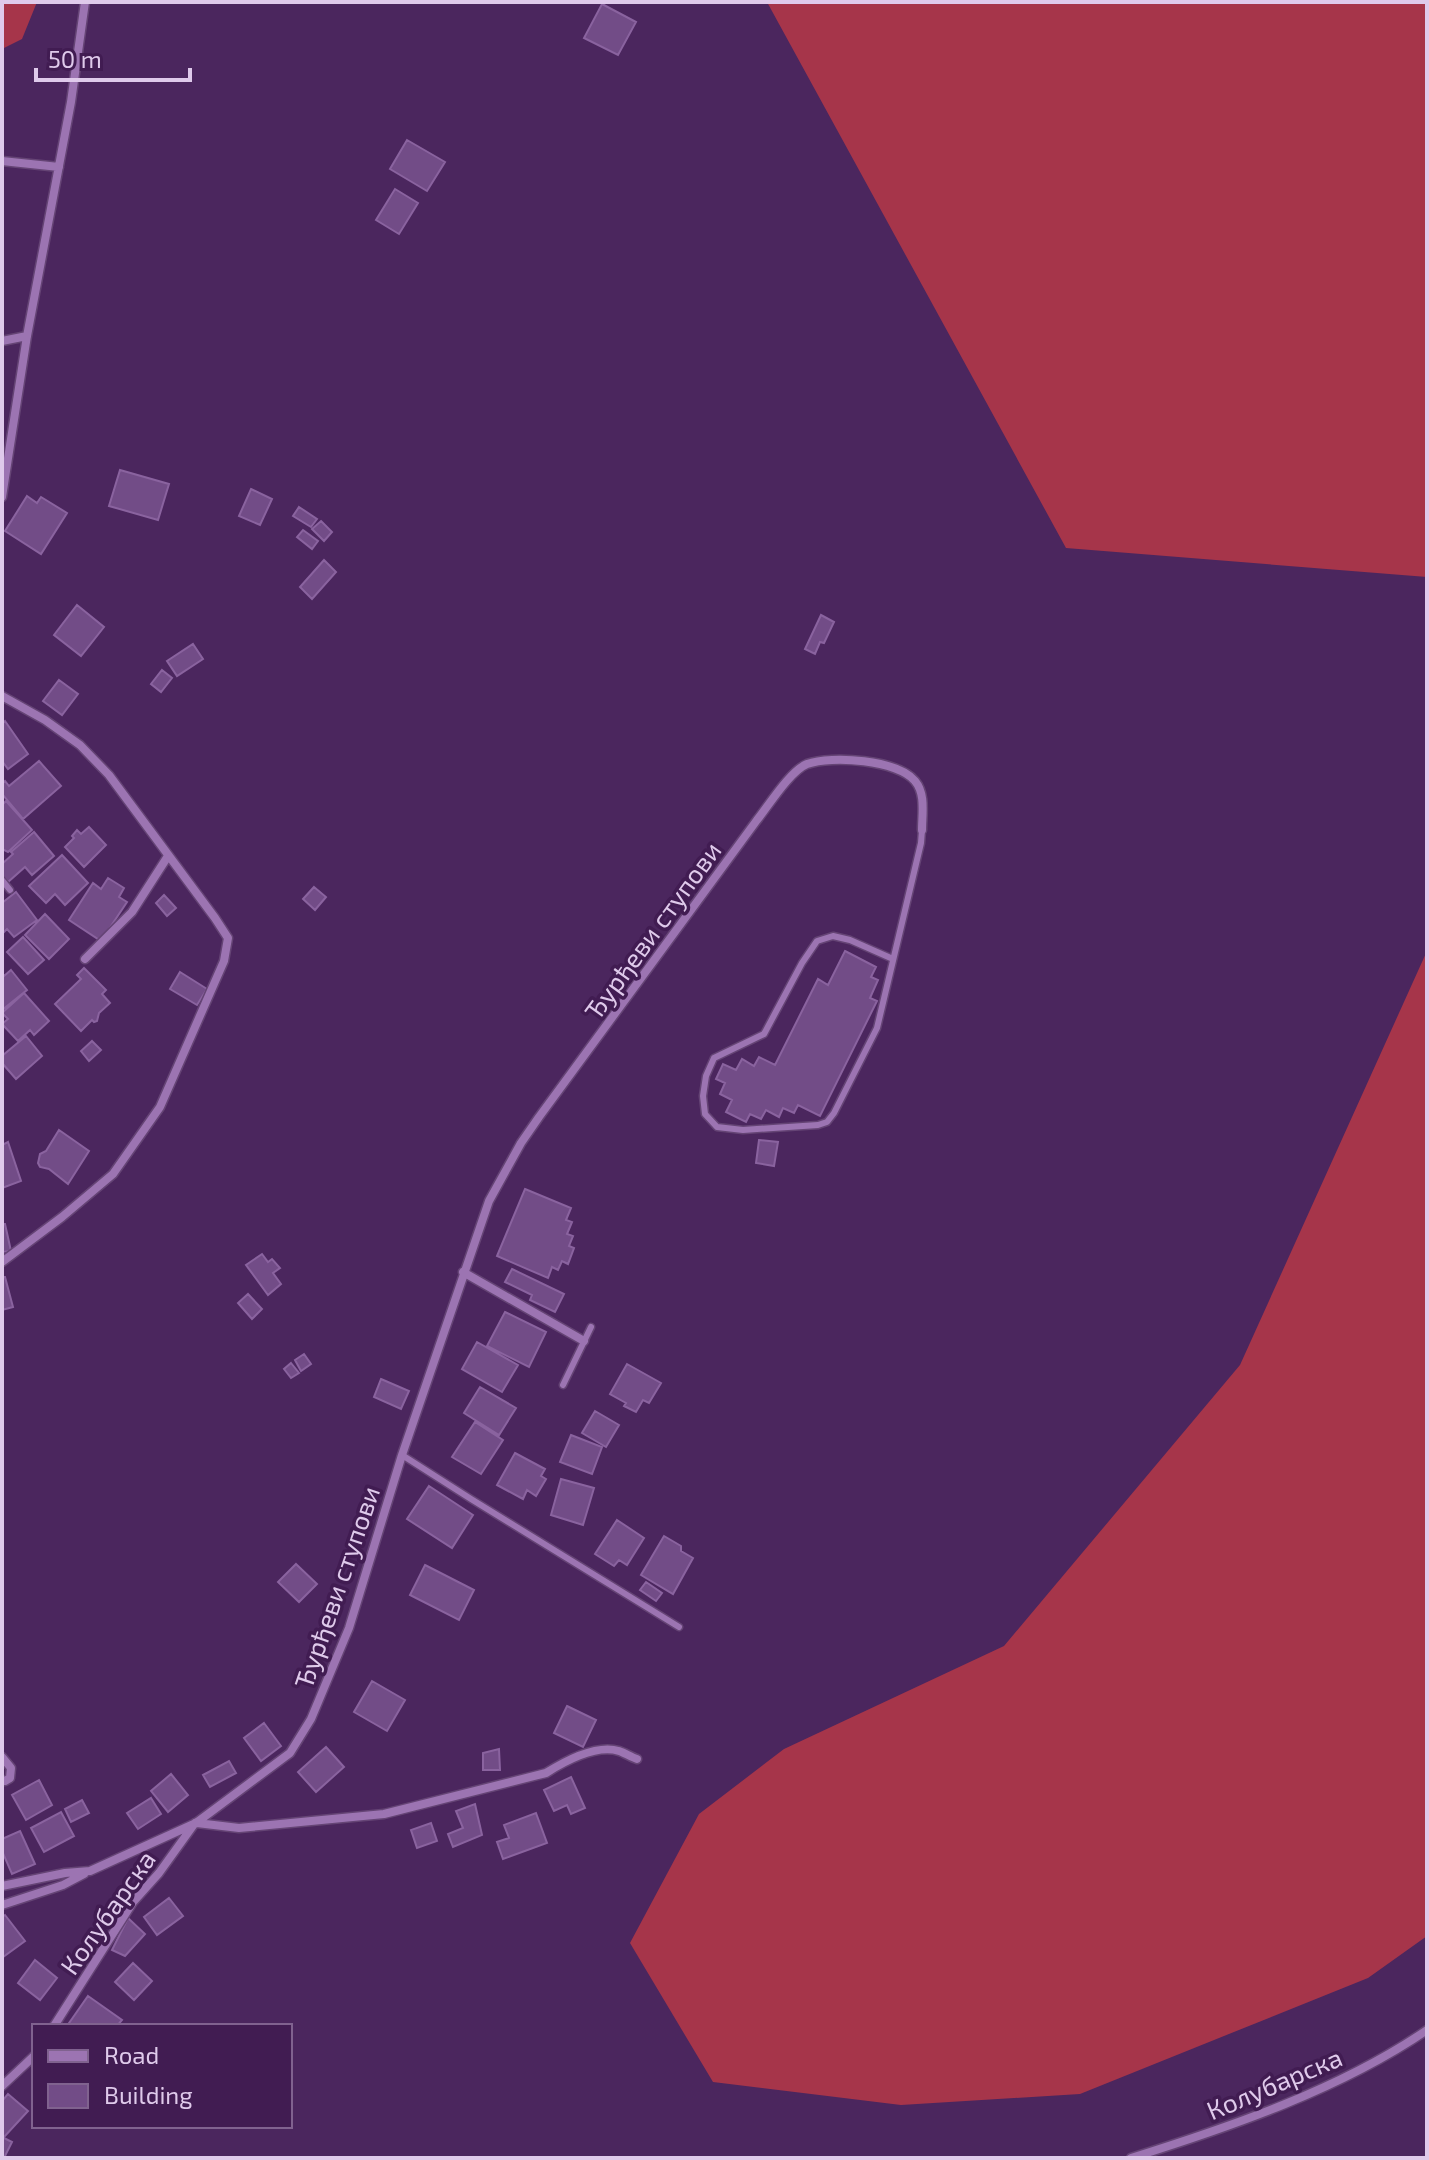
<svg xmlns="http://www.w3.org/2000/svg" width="1429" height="2160" font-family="'Exo 2',sans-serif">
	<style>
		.forest { fill: #a6354a }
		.building { fill: #724c87; stroke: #8a639f; stroke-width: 2 }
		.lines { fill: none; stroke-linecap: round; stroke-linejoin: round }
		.lane-casing { stroke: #654475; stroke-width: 9 }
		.street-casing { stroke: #654475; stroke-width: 11 }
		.lane { stroke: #9c74b2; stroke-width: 6 }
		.street { stroke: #9c74b2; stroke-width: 8 }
		.labels { text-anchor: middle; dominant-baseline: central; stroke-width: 7; stroke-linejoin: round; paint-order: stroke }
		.street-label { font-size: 26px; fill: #dfcaeb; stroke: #411c52 }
	</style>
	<rect width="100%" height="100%" fill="#4b265e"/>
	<!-- forest -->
	<path class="forest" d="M 2,2 L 37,2 L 22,39 L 2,49 Z
		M 767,2 L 1427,2 L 1427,577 L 1066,548 Z
		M 1427,951 L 1427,1936 L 1368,1978 L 1080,2094 L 901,2105 L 713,2082 L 630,1943 L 699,1814 L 784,1749 L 1004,1646 L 1240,1365 Z"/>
	<!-- building -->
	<path class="building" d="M 602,4 L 636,22 L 618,55 L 584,38 Z
		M 407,140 L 445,162 L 427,191 L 390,169 Z
		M 395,189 L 418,203 L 399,234 L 376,220 Z
		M 120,470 L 169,484 L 158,520 L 109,506 Z
		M 251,489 L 272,499 L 260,525 L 239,516 Z
		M 27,496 L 37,503 L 41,497 L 67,513 L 41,554 L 5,531 Z
		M 299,507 L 317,519 L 311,527 L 293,516 Z
		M 321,521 L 332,532 L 324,541 L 312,529 Z
		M 303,530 L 318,541 L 312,549 L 297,537 Z
		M 324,560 L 336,572 L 312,599 L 300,587 Z
		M 77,605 L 104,627 L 81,656 L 54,635 Z
		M 821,615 L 834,622 L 824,643 L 820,642 L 815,654 L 805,649 Z
		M 193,644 L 203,659 L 177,676 L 167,661 Z
		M 162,670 L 172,678 L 161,692 L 151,684 Z
		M 59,680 L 78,694 L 62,715 L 43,701 Z
		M 5,721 L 28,754 L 8,769 L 2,761 L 2,724 Z
		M 39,761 L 61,786 L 23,819 L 2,794 L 2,784 L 5,781 L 9,786 Z
		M 6,801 L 32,830 L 8,852 L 2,849 L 2,805 Z
		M 89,827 L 106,845 L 84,867 L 65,847 L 74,838 L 72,836 L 77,830 L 81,834 Z
		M 34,832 L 54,856 L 32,875 L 25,867 L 8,882 L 2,875 L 2,864 L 13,854 L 11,852 Z
		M 62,855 L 88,883 L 65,905 L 55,894 L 46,903 L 29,886 Z
		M 108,878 L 124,888 L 119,897 L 127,902 L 101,941 L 69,920 L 93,883 L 101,889 Z
		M 314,887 L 326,897 L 315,910 L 303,899 Z
		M 16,892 L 37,920 L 14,937 L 7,929 L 4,932 L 2,930 L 2,903 Z
		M 164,895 L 176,908 L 167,916 L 156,903 Z
		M 45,914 L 69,939 L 49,959 L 25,935 Z
		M 23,937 L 44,960 L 28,974 L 7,952 Z
		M 845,951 L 876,967 L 871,977 L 878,980 L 870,998 L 877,1001 L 820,1116 L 798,1105 L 794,1113 L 783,1108 L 779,1117 L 766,1110 L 761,1119 L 750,1114 L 746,1122 L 726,1112 L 732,1100 L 720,1094 L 725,1083 L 716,1079 L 723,1064 L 736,1070 L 742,1059 L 754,1066 L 759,1057 L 775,1065 L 818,979 L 828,985 Z
		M 84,968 L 106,990 L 102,994 L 110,1003 L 99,1013 L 97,1021 L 94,1022 L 92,1020 L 81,1031 L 55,1004 L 81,979 L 77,975 Z
		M 11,970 L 27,990 L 2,1010 L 2,973 L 4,976 Z
		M 180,972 L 207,989 L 197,1005 L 170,989 Z
		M 24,993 L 49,1021 L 34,1035 L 30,1030 L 18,1041 L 2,1024 L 8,1019 L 2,1013 Z
		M 26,1036 L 42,1056 L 16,1079 L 2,1063 L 2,1056 Z
		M 92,1041 L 101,1050 L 89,1061 L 81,1051 Z
		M 59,1130 L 89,1151 L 68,1184 L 49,1169 L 40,1167 L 38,1163 L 40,1154 L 46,1151 Z
		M 759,1140 L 778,1142 L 774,1166 L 756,1163 Z
		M 8,1142 L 21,1181 L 2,1188 L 2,1145 Z
		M 525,1189 L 571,1208 L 566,1220 L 572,1222 L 567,1234 L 573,1236 L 569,1246 L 574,1248 L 568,1264 L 562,1261 L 558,1270 L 552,1267 L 548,1278 L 497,1256 Z
		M 2,1224 L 5,1224 L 11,1251 L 2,1252 Z
		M 262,1254 L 268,1262 L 272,1259 L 280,1268 L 273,1273 L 281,1284 L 268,1295 L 246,1265 Z
		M 512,1269 L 564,1294 L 555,1312 L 530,1300 L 532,1295 L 505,1282 Z
		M 2,1277 L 5,1277 L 13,1307 L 2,1310 Z
		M 248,1294 L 262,1309 L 252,1319 L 238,1303 Z
		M 505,1312 L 546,1332 L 529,1367 L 487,1346 Z
		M 477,1342 L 518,1365 L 502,1392 L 462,1369 Z
		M 304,1354 L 311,1364 L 301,1371 L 295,1360 Z
		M 291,1363 L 299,1373 L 291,1378 L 284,1369 Z
		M 627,1364 L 661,1383 L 649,1403 L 643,1400 L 636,1412 L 624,1406 L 626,1403 L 610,1394 Z
		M 381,1379 L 409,1391 L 401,1409 L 374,1397 Z
		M 480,1387 L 516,1408 L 499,1435 L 464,1413 Z
		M 595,1411 L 619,1425 L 606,1447 L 582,1433 Z
		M 475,1422 L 503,1440 L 481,1474 L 452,1457 Z
		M 571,1435 L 602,1447 L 592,1474 L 560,1462 Z
		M 515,1453 L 545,1469 L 541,1476 L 546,1479 L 536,1496 L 527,1490 L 523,1499 L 497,1485 Z
		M 561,1479 L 594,1488 L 583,1525 L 551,1515 Z
		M 429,1486 L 473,1515 L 452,1548 L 407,1519 Z
		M 617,1520 L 644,1538 L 627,1565 L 619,1560 L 614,1566 L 595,1554 Z
		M 664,1536 L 681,1546 L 681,1551 L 693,1558 L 673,1594 L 641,1575 Z
		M 296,1564 L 317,1584 L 299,1602 L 278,1582 Z
		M 425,1565 L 474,1590 L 459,1620 L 410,1595 Z
		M 646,1582 L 662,1593 L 656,1601 L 640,1590 Z
		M 372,1681 L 405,1700 L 387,1731 L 354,1712 Z
		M 567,1706 L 596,1720 L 583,1747 L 554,1733 Z
		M 264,1723 L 281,1746 L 261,1761 L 244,1738 Z
		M 326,1747 L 344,1767 L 316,1792 L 298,1772 Z
		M 499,1749 L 500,1770 L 483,1770 L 483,1753 Z
		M 229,1761 L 236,1773 L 210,1787 L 203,1775 Z
		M 171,1774 L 188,1795 L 168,1812 L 151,1791 Z
		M 571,1777 L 585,1808 L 571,1814 L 567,1805 L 554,1811 L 544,1790 Z
		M 39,1780 L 52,1805 L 26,1820 L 12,1795 Z
		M 151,1798 L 161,1814 L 138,1829 L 127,1813 Z
		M 82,1800 L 89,1813 L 71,1822 L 65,1809 Z
		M 475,1804 L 482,1835 L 453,1847 L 448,1834 L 463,1828 L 456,1811 Z
		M 61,1812 L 74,1836 L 44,1852 L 31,1828 Z
		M 536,1813 L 547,1843 L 503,1859 L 497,1842 L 509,1838 L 504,1825 Z
		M 431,1823 L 437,1841 L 417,1848 L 411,1830 Z
		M 20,1831 L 35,1864 L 12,1874 L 2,1851 L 2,1839 Z
		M 169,1898 L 183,1916 L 157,1935 L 144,1917 Z
		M 5,1915 L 25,1941 L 3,1957 L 2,1917 Z
		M 128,1918 L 145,1934 L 125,1956 L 112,1950 Z
		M 35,1960 L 57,1978 L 40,2000 L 18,1983 Z
		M 133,1963 L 152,1981 L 134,2000 L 115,1982 Z
		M 88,1996 L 122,2020 L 117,2026 L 67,2026 Z
		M 8,2094 L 28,2111 L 4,2137 L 2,2135 L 2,2101 Z
		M 2,2137 L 12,2142 L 4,2158 L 2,2158 Z"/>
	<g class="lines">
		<defs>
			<path id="lane" d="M 2,880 L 10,890
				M 893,959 L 850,940 L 833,936 L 817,941 L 802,963 L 764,1034 L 714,1058 L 706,1076 L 703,1096 L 705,1114 L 717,1127 L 743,1130 L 818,1125 L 827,1122 L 834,1113 L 877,1028 L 921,843 L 922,830
				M 563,1385 L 591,1327
				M 402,1455 L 471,1499 L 679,1627"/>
			<path id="street" d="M 2,161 L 59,167
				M 2,341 L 27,336
				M 2,497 L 27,336 L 71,102 L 85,2
				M 2,696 L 45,720 L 80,745 L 109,775 L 215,918 L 228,938 L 224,961 L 160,1107 L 113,1174 L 62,1217 L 2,1262
				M 85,959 L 132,912 L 168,856
				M 463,1272 L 584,1341
				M 2,1757 L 11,1768 L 10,1778 L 5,1781 L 2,1780
				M 197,1823 L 239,1828 L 384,1814 L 546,1773 C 565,1761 596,1744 619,1751 C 625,1753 631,1757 637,1759
				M 2,1886 L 65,1873 L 90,1871 L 196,1823 L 290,1753 L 311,1719 L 349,1628 L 402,1455 L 489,1201 L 521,1143 L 539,1117 L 757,820 C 769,805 790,771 807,764 C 832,755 898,760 915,781 C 926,794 922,814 922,830
				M 2,1905 L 63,1885 L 84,1874
				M 54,2026 L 133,1902 L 159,1873 L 195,1823
				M 2,2086 L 34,2056
				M 1131,2158 C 1230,2127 1341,2089 1427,2030"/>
		</defs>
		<!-- lane casing -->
		<use href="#lane" class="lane-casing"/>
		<!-- street casing -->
		<use href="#street" class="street-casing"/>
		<!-- lane -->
		<use href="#lane" class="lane"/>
		<!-- street -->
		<use href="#street" class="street"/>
	</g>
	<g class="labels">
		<!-- street labels -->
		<g class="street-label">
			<text transform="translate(652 930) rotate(-54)">Ђурђеви ступови</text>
			<text transform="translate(336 1587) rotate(-71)">Ђурђеви ступови</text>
			<text transform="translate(107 1912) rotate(-55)">Колубарска</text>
			<text transform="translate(1274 2083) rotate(-23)">Колубарска</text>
		</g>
	</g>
	<!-- border -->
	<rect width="1429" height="2160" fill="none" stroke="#dfcaeb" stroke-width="8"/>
	<!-- legend -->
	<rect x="32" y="2024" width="260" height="104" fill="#411c52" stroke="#80628f" stroke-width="2"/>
	<rect x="48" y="2050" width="40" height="12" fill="#9c74b2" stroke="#80628f" stroke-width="2"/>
	<text x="104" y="2064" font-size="24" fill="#dfcaeb">Road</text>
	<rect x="48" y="2084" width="40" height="24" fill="#724c87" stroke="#80628f" stroke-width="2"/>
	<text x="104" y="2104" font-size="24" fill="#dfcaeb">Building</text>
	<!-- scale -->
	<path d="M36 68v12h154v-12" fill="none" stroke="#dfcaeb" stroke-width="4"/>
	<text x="48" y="68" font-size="24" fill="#dfcaeb" stroke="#411c52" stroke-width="6" paint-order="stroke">50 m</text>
</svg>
